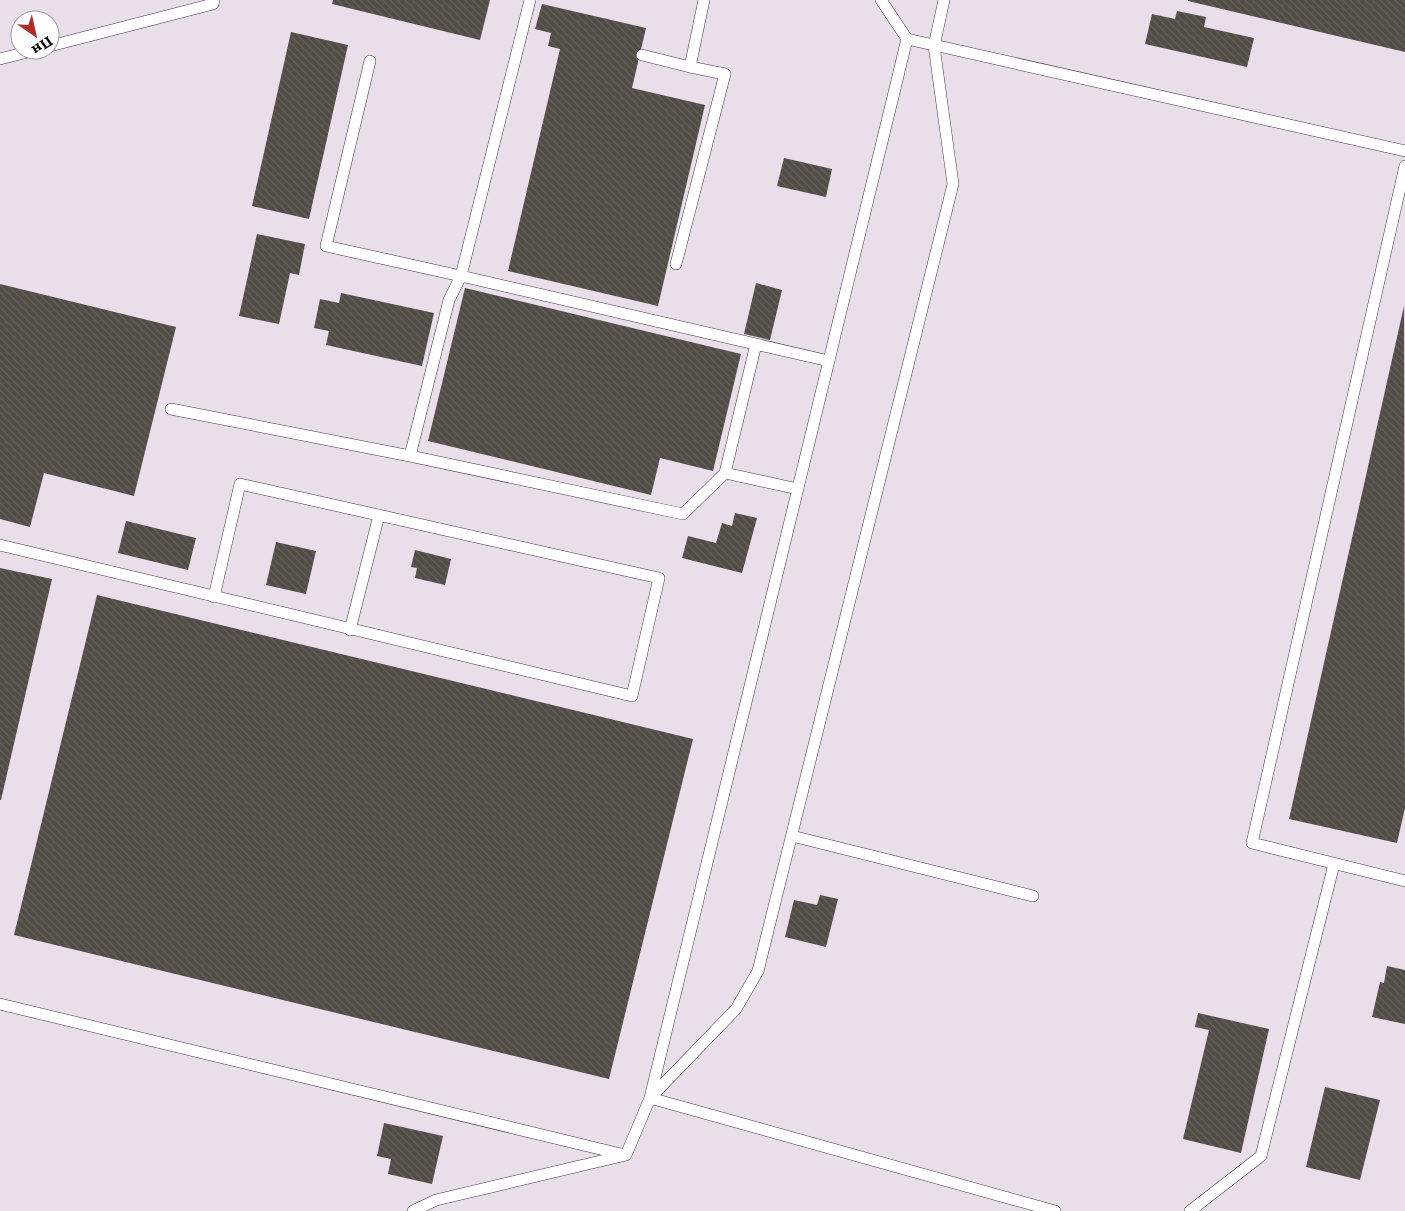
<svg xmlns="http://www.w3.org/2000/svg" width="1405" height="1211" font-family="Literata,serif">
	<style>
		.industrial { fill: #e9dee9; fill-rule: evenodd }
		.building { fill: url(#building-back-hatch) }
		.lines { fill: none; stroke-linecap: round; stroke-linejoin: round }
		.lane-casing { stroke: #3d3d3d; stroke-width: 12 }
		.lane { stroke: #fff; stroke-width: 11 }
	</style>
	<defs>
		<pattern id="building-back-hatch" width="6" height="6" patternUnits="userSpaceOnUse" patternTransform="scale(1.25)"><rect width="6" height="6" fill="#524c47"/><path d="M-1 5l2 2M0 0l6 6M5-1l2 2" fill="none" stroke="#66615d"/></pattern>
	</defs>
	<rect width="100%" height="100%" fill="#fefbe8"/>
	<!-- industrial -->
	<path class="industrial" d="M 0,0 L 1405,0 L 1405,1211 L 0,1211 ZM 20,20 L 50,20 L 50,50 L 20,50 Z"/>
	<!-- building -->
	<path class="building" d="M 333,0 L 490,0 L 480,40 L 332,4 Z
		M 1188,0 L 1405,0 L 1405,52 L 1188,1 Z
		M 542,4 L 646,28 L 632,88 L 705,105 L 658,306 L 508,271 L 560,49 L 548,46 L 551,33 L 535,29 Z
		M 1177,11 L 1206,17 L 1204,27 L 1254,38 L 1247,67 L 1145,44 L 1152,14 L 1175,19 Z
		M 291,32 L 348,45 L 309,219 L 252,206 Z
		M 784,158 L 832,169 L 826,197 L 777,186 Z
		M 257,234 L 305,244 L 299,275 L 290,273 L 279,324 L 239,316 Z
		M 756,283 L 782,290 L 770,340 L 744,334 Z
		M 0,284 L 176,327 L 134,496 L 44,473 L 30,527 L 0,519 Z
		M 465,288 L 741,354 L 713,471 L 660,458 L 651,495 L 428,441 Z
		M 341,293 L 434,313 L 422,366 L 326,345 L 329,331 L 314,328 L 320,299 L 339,303 Z
		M 1404,306 L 1405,808 L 1397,843 L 1289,819 Z
		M 735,513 L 757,518 L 742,573 L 682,558 L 688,536 L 716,543 L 722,523 L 732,526 Z
		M 126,521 L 196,538 L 188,570 L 118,553 Z
		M 276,542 L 316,551 L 306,594 L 266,585 Z
		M 415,550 L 451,559 L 445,585 L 415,578 L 417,568 L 411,567 Z
		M 0,568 L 52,579 L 1,800 L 0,800 Z
		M 97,595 L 693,739 L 609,1079 L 14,935 Z
		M 820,895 L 838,899 L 826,947 L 785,937 L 794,900 L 817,905 Z
		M 1387,966 L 1405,970 L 1405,1024 L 1372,1017 L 1380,982 L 1384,983 Z
		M 1198,1013 L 1269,1029 L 1241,1153 L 1183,1139 L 1209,1030 L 1195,1027 Z
		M 1325,1087 L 1380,1100 L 1360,1180 L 1306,1167 Z
		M 384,1123 L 443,1136 L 432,1184 L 388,1174 L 391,1159 L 377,1156 Z"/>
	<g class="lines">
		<defs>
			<path id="lane" d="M 881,0 L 907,39
				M 50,46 L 213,4 L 214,0
				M 642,55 L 690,67
				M 0,59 L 36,50
				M 370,61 L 326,246 L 461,276 L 530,0
				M 1405,166 L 1252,843 L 1405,881
				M 676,264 L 725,74 L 690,67 L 704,0
				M 171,409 L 410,456 L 683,514 L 725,473 L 798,489
				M 410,456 L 449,300 L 461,276 L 829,361
				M 725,473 L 756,344
				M 0,545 L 632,696 L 659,578 L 240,484 L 214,597
				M 350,630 L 379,515
				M 792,836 L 1033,896
				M 0,1004 L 625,1155
				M 413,1211 L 436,1200 L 626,1155 L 650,1098 L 736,1009 L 758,971 L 953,184 L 934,46 L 944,0
				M 1055,1211 L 650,1098 L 907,39 L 1405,151
				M 1190,1211 L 1261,1156 L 1334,864"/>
		</defs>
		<!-- lane casing -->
		<use href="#lane" class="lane-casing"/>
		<!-- lane -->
		<use href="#lane" class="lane"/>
	</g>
	<!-- north arrow -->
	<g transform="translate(35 35) rotate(146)"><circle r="24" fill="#ffffff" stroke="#9d9d9d"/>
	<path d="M0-4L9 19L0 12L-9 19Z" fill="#b22e2a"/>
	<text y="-8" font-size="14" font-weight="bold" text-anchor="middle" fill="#0a0a0a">Пн</text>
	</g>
</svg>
